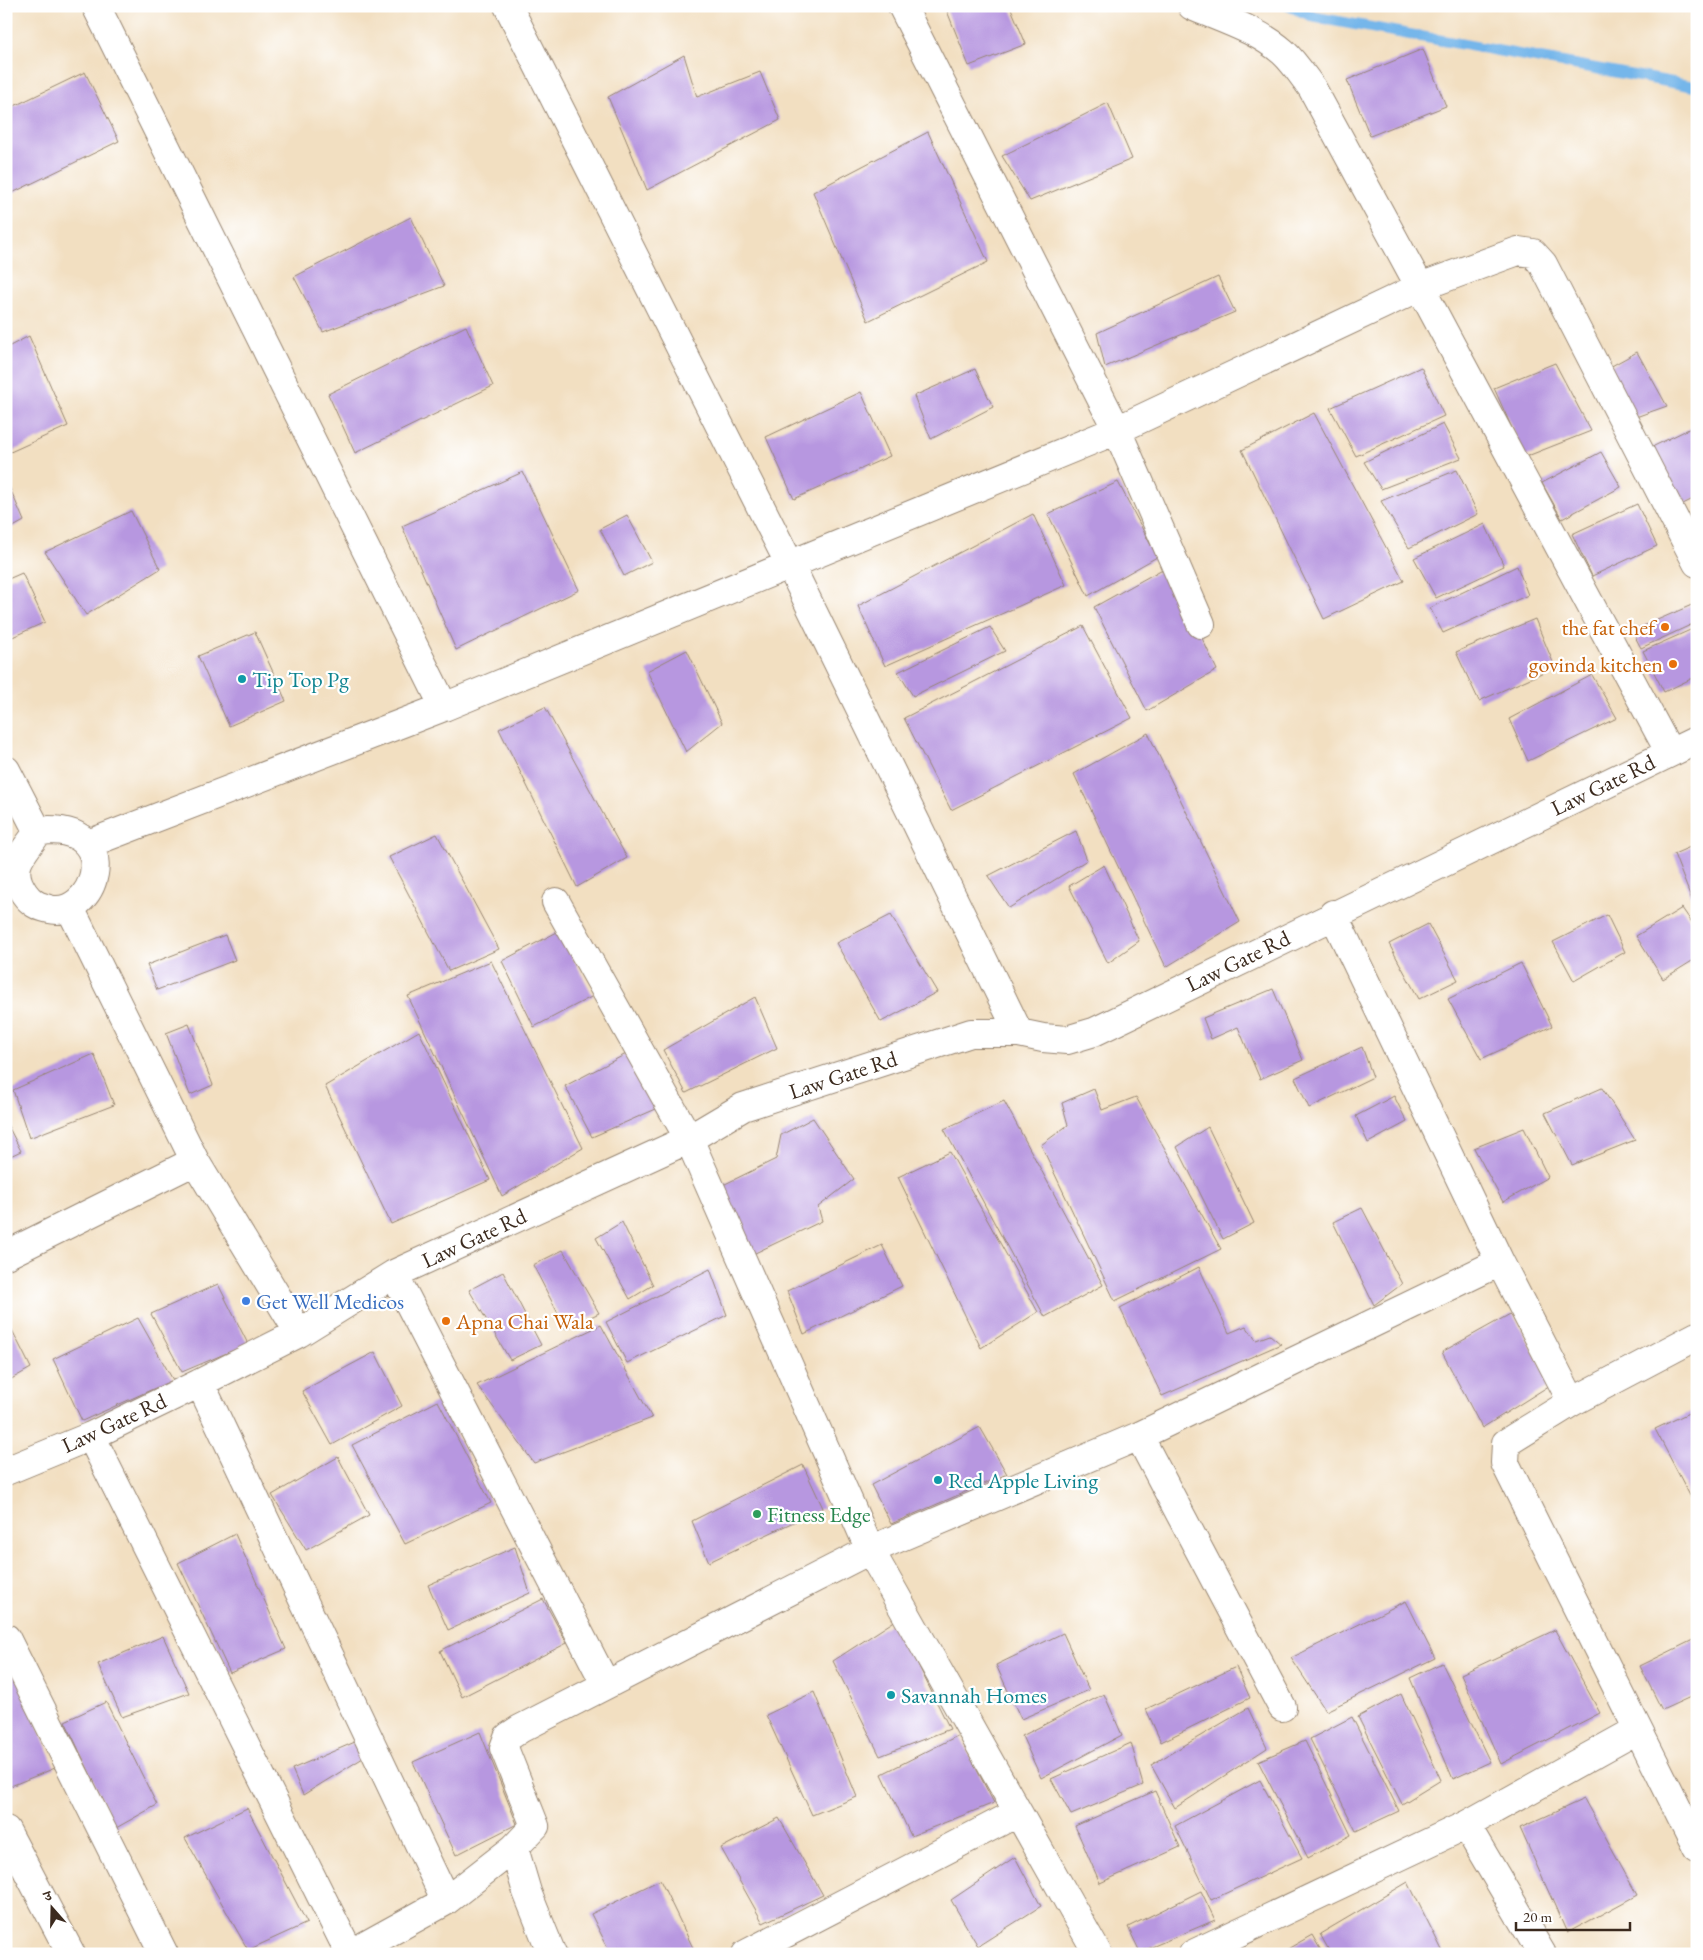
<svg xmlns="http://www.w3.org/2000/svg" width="1703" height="1960" font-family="'EB Garamond','Noto Serif Devanagari',serif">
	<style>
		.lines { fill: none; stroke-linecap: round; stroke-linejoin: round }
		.stream { stroke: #75b6ea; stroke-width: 11 }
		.building { fill: #b797e0 }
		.minor-casing { stroke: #968470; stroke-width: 30 }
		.minor { stroke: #fff; stroke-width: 28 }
		.food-dot { fill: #e8710a; stroke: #fff; stroke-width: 2 }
		.culture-dot { fill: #0f9aa8; stroke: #fff; stroke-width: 2 }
		.shop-dot { fill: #3f7fe0; stroke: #fff; stroke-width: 2 }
		.leisure-dot { fill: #2e9e5b; stroke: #fff; stroke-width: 2 }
		.labels { text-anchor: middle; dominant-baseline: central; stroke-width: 4.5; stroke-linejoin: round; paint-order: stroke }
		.food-label { font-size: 22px; fill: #c56008; stroke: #fff; text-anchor: end }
		.culture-label { font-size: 22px; fill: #0d838f; stroke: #fff; text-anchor: start }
		.street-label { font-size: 22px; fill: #3b2a1e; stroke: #fff }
		.shop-label { font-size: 22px; fill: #366cbe; stroke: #fff; text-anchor: start }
		.leisure-label { font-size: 22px; fill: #27864d; stroke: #fff; text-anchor: start }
	</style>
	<rect width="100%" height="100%" fill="#fff"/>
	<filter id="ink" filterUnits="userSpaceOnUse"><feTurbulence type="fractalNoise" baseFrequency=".02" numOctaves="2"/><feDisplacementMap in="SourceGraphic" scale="10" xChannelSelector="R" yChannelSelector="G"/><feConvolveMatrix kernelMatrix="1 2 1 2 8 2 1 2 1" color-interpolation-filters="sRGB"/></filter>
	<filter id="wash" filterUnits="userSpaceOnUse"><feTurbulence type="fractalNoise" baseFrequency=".0096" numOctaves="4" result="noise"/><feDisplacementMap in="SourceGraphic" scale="20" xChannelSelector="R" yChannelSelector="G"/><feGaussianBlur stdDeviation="1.12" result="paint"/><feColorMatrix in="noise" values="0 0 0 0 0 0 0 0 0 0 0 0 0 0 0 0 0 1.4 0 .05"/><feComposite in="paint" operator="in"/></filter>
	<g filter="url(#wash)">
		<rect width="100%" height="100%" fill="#f2dfc1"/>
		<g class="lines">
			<!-- stream -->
			<path class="stream" d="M 1289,6 L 1314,17 L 1697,87"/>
		</g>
		<g id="blocks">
			<!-- building -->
			<path class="building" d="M 945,6 L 1010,6 L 1026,44 L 969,66 Z
				M 1423,49 L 1446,106 L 1370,136 L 1347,80 Z
				M 684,55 L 697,97 L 760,72 L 780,120 L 647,190 L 608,97 Z
				M 85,72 L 119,141 L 6,196 L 6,110 Z
				M 1108,103 L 1132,159 L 1030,201 L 1002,156 Z
				M 928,132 L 988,262 L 868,321 L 813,192 Z
				M 411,217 L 444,286 L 323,332 L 294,277 Z
				M 1218,277 L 1235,312 L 1105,367 L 1097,333 Z
				M 466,326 L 493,386 L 355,453 L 328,394 Z
				M 29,336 L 68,426 L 6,454 L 6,348 Z
				M 1637,352 L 1667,406 L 1633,418 L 1608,368 Z
				M 1555,363 L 1591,431 L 1525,457 L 1494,388 Z
				M 1421,367 L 1444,416 L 1356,456 L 1330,408 Z
				M 975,369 L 993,407 L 931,439 L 914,396 Z
				M 861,392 L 890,456 L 794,499 L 766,437 Z
				M 1314,413 L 1404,581 L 1324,619 L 1242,450 Z
				M 1443,424 L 1461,458 L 1381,489 L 1364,462 Z
				M 1697,425 L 1697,497 L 1681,505 L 1652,447 Z
				M 1601,452 L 1621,487 L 1562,519 L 1542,483 Z
				M 1457,470 L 1478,514 L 1409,548 L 1381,501 Z
				M 523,472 L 579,590 L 456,650 L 402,526 Z
				M 6,479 L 24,521 L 6,531 Z
				M 1118,482 L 1157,557 L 1088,596 L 1048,514 Z
				M 1637,504 L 1657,546 L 1592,576 L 1572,534 Z
				M 131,511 L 160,569 L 86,615 L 45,552 Z
				M 1033,514 L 1066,585 L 885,666 L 858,606 Z
				M 627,515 L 652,562 L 624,576 L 600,529 Z
				M 1485,524 L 1504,566 L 1436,598 L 1414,558 Z
				M 1168,566 L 1217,670 L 1147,711 L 1094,607 Z
				M 1517,566 L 1528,595 L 1443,633 L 1430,608 Z
				M 22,573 L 45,622 L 6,640 L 6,580 Z
				M 1694,604 L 1697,622 L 1641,648 L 1632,631 Z
				M 1535,619 L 1555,667 L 1479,701 L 1456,652 Z
				M 1083,626 L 1132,718 L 951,810 L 904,718 Z
				M 990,627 L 1005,651 L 913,696 L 898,672 Z
				M 1697,627 L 1697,676 L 1664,692 L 1643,651 Z
				M 255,632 L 286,701 L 229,726 L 198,656 Z
				M 687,650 L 722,723 L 686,752 L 647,671 Z
				M 1592,675 L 1617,718 L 1528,761 L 1509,719 Z
				M 545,707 L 627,858 L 577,887 L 499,729 Z
				M 1148,733 L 1240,922 L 1166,967 L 1074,774 Z
				M 1076,831 L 1087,860 L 1009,908 L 988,876 Z
				M 437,834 L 499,949 L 449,971 L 389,857 Z
				M 1697,844 L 1697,913 L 1674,854 Z
				M 1104,865 L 1139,941 L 1108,963 L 1069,886 Z
				M 1682,908 L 1697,930 L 1697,958 L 1663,979 L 1636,936 Z
				M 891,915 L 937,992 L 881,1022 L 836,943 Z
				M 1607,915 L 1625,952 L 1574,981 L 1553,942 Z
				M 1428,924 L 1458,980 L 1419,999 L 1389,944 Z
				M 559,931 L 593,996 L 534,1027 L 502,961 Z
				M 225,935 L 235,960 L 157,990 L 147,965 Z
				M 491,961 L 583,1148 L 502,1196 L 408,996 Z
				M 1521,963 L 1552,1026 L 1481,1059 L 1448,999 Z
				M 1273,989 L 1303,1060 L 1260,1079 L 1238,1027 L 1211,1039 L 1203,1018 Z
				M 755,997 L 777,1048 L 686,1093 L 663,1050 Z
				M 189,1024 L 213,1085 L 190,1095 L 166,1033 Z
				M 419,1031 L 490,1180 L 391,1224 L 325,1086 Z
				M 1362,1047 L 1373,1077 L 1309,1108 L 1295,1078 Z
				M 628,1053 L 656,1109 L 592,1137 L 565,1086 Z
				M 94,1054 L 114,1105 L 29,1138 L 13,1090 Z
				M 1602,1088 L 1635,1140 L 1572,1165 L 1545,1113 Z
				M 1094,1089 L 1102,1110 L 1136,1097 L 1221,1249 L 1115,1301 L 1041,1145 L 1068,1125 L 1062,1103 Z
				M 1394,1096 L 1407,1122 L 1368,1143 L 1356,1116 Z
				M 1004,1101 L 1103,1285 L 1045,1317 L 944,1129 Z
				M 813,1118 L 854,1179 L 818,1207 L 822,1221 L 753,1254 L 721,1186 L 776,1159 L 781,1135 Z
				M 6,1122 L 21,1151 L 6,1158 Z
				M 1208,1127 L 1254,1223 L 1223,1239 L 1177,1147 Z
				M 1524,1128 L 1548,1177 L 1503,1202 L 1474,1148 Z
				M 950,1152 L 1038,1312 L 981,1348 L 898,1177 Z
				M 1362,1208 L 1402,1284 L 1374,1305 L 1333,1222 Z
				M 622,1222 L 653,1285 L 630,1299 L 596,1238 Z
				M 882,1245 L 902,1286 L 804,1334 L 787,1291 Z
				M 563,1250 L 599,1313 L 566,1329 L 533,1265 Z
				M 1199,1267 L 1229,1333 L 1246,1326 L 1256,1340 L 1270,1335 L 1281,1344 L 1162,1396 L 1120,1308 Z
				M 710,1269 L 727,1315 L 627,1363 L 606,1322 Z
				M 503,1272 L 541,1345 L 510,1360 L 469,1290 Z
				M 218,1284 L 248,1344 L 182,1372 L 151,1314 Z
				M 1512,1313 L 1552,1384 L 1482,1428 L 1442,1352 Z
				M 6,1318 L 31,1368 L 6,1382 Z
				M 138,1318 L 173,1380 L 82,1421 L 53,1359 Z
				M 601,1325 L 652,1418 L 534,1463 L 477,1385 Z
				M 375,1352 L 402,1406 L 332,1445 L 302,1391 Z
				M 438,1401 L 491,1503 L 405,1544 L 352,1445 Z
				M 1697,1409 L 1697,1509 L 1655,1429 Z
				M 980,1427 L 1007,1474 L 891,1524 L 871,1485 Z
				M 338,1457 L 369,1515 L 306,1550 L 272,1495 Z
				M 803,1465 L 823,1508 L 709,1562 L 692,1521 Z
				M 235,1534 L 286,1649 L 230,1673 L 178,1563 Z
				M 515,1547 L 530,1593 L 448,1630 L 428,1585 Z
				M 543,1599 L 567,1643 L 462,1697 L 440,1651 Z
				M 1406,1601 L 1435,1658 L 1326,1711 L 1291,1658 Z
				M 896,1620 L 950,1729 L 880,1756 L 833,1661 Z
				M 1555,1630 L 1600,1713 L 1501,1764 L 1461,1674 Z
				M 1063,1633 L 1089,1690 L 1021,1719 L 996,1665 Z
				M 163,1636 L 189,1693 L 122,1717 L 98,1664 Z
				M 1697,1638 L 1697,1694 L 1662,1710 L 1640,1666 Z
				M 6,1650 L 55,1768 L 6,1788 Z
				M 1442,1663 L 1490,1762 L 1453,1779 L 1410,1678 Z
				M 1236,1667 L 1250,1698 L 1161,1742 L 1146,1709 Z
				M 814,1692 L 857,1797 L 812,1815 L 766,1715 Z
				M 1104,1694 L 1122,1735 L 1041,1778 L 1022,1736 Z
				M 1401,1694 L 1441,1780 L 1402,1804 L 1358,1717 Z
				M 106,1702 L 157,1805 L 116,1828 L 65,1721 Z
				M 1248,1708 L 1267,1748 L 1175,1808 L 1151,1765 Z
				M 1352,1717 L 1399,1811 L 1356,1831 L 1310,1739 Z
				M 480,1732 L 517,1824 L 456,1855 L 413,1762 Z
				M 959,1735 L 994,1803 L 911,1836 L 882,1774 Z
				M 1305,1741 L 1351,1835 L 1308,1858 L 1258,1761 Z
				M 355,1742 L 363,1758 L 303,1795 L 292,1769 Z
				M 1131,1743 L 1143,1785 L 1071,1815 L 1051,1779 Z
				M 1260,1780 L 1302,1858 L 1211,1900 L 1175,1826 Z
				M 1155,1791 L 1180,1847 L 1100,1883 L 1075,1826 Z
				M 1584,1799 L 1637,1895 L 1567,1933 L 1520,1828 Z
				M 247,1808 L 307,1923 L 248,1950 L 185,1838 Z
				M 779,1818 L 823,1895 L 763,1923 L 721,1848 Z
				M 1015,1857 L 1041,1906 L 978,1946 L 951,1900 Z
				M 660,1880 L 696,1954 L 611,1954 L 591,1914 Z
				M 1408,1882 L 1444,1954 L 1331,1954 L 1320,1934 Z
				M 1201,1891 L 1215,1920 L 1140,1952 L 1128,1927 Z
				M 1312,1935 L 1323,1954 L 1279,1954 Z"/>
		</g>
	</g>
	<g filter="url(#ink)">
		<use href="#blocks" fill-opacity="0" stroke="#968470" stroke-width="1"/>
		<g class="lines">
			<defs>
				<path id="minor" d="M 96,6 L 444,707
					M 508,6 L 790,565 L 1019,1033
					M 902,6 L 1117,430 L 1201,624
					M 1192,6 C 1222,19 1258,30 1283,52 C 1294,62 1303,76 1312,88 L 1420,287 L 1518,251 L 1533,253 L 1543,264 L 1697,563
					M 6,770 L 38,832
					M 49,830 C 124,830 94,920 49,909 C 37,906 31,903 24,893 C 6,866 23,854 38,832 Z
					M 88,844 L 444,707 L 1117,430 L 1420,287 L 1670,753
					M 556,902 L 689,1139 L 870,1550 L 1098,1954
					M 70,908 L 195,1161 L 299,1333
					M 1333,914 L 1500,1262 L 1572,1402
					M 6,1255 L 195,1161
					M 394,1274 L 606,1685
					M 1697,1336 L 1572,1402 L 1506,1443 L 1505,1463 L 1697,1848
					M 200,1383 L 446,1901
					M 91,1436 L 350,1954
					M 1139,1436 L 1282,1707
					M 6,1471 L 91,1436 L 200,1383 L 299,1333 L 394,1274 L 689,1139 L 743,1107 L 971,1033 L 1019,1033 L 1043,1038 L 1067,1040 L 1094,1032 L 1697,740
					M 6,1638 L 164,1954
					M 1466,1825 L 1542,1954
					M 6,1830 L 71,1954
					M 514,1848 L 527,1892 L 552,1954
					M 350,1954 L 446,1901 L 514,1848 L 535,1826 L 504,1748 L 508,1737 L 520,1729 L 870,1550 L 1139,1436 L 1500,1262
					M 746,1954 L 1017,1813
					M 1193,1954 L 1466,1825 L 1637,1730"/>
			</defs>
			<!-- minor casing -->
			<use href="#minor" class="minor-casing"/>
			<!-- minor -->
			<use href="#minor" class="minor"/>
		</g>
	</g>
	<!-- markers -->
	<g class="food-dot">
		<circle cx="1665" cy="627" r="5"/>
		<circle cx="1673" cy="664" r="5"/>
		<circle cx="446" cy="1321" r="5"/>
	</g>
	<g class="culture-dot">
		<circle cx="242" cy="679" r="5"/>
		<circle cx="938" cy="1480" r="5"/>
		<circle cx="891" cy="1695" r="5"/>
	</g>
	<circle class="shop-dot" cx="246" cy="1301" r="5"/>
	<circle class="leisure-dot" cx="757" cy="1514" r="5"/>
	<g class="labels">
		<!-- food labels -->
		<g class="food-label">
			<text x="1655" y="627">the fat chef</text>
			<text x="1663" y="664">govinda kitchen</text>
			<text x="456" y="1321" text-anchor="start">Apna Chai Wala</text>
		</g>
		<!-- culture labels -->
		<g class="culture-label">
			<text x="252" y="679">Tip Top Pg</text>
			<text x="948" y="1480">Red Apple Living</text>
			<text x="901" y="1695">Savannah Homes</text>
		</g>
		<!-- street labels -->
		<g class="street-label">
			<text transform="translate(1603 785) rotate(-26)">Law Gate Rd</text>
			<text transform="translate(1238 961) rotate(-26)">Law Gate Rd</text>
			<text transform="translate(843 1075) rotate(-18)">Law Gate Rd</text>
			<text transform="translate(474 1238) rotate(-25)">Law Gate Rd</text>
			<text transform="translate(114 1423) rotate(-25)">Law Gate Rd</text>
		</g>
		<!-- shop labels -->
		<g class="shop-label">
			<text x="256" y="1301">Get Well Medicos</text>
		</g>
		<!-- leisure labels -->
		<g class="leisure-label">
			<text x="767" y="1514">Fitness Edge</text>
		</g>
	</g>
	<!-- margin -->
	<rect width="1703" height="1960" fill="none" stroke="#fff" stroke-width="25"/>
	<!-- north arrow -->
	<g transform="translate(52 1908) rotate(340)" stroke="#ffffff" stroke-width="4" paint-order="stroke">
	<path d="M0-4L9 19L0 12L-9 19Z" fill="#3b2a1e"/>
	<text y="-8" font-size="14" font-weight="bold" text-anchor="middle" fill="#3b2a1e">उ</text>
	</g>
	<!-- scale -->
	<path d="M1516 1922v8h114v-8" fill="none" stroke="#3b2a1e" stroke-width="2.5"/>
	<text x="1523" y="1922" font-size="15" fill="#3b2a1e" stroke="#ffffff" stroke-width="4" paint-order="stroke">20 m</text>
</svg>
